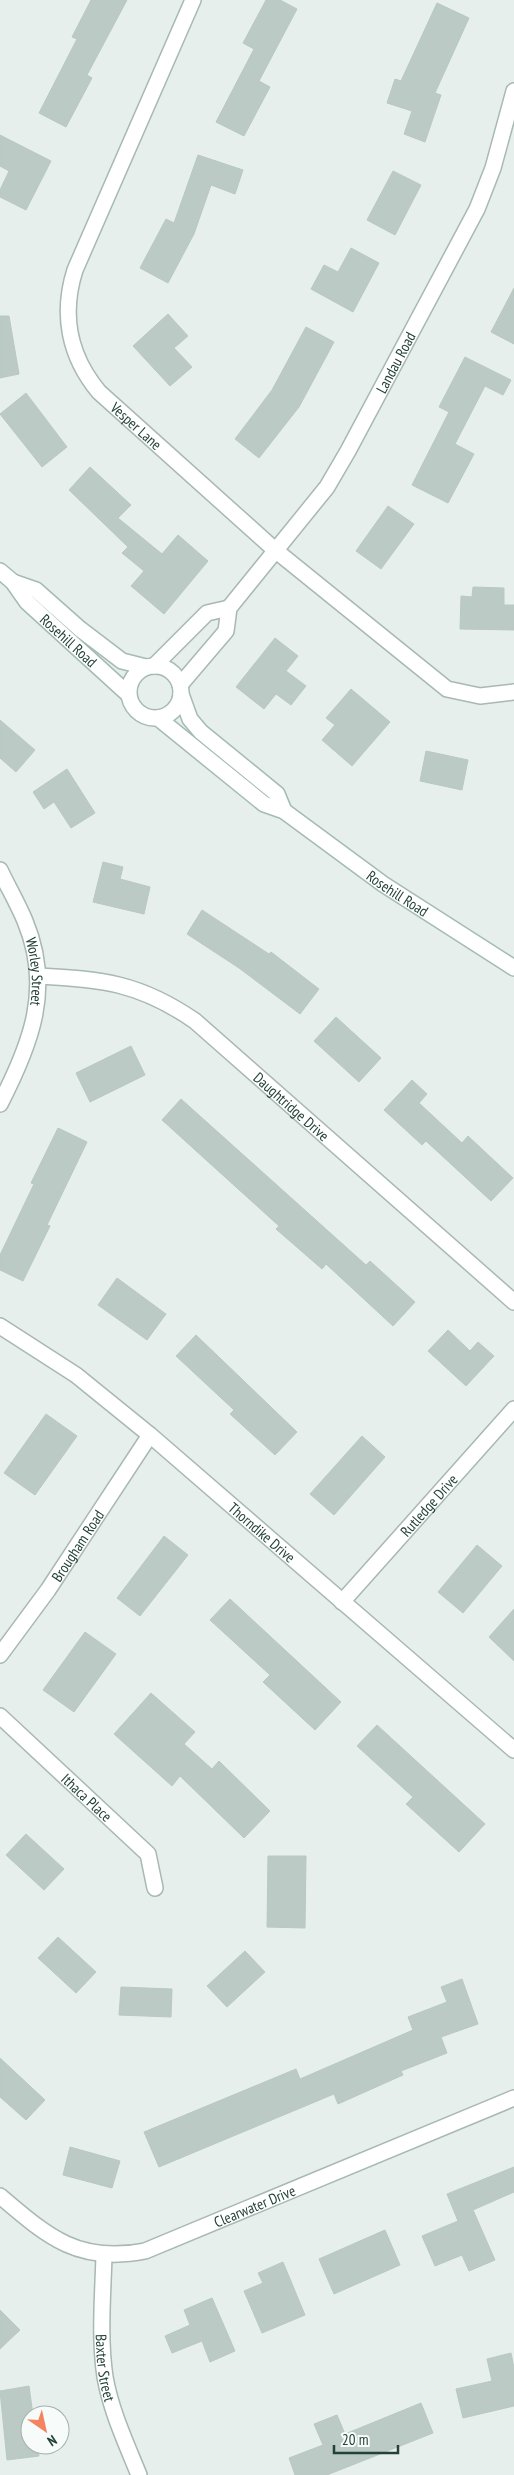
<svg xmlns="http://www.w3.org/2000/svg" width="514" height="2475" font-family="'PT Sans Narrow',sans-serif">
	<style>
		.building { fill: #bbcac4; stroke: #b8c9c2 }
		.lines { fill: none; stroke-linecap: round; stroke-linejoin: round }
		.street-casing { stroke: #a8b8b2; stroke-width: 18 }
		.secondary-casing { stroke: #a4bbb3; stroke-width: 18 }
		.street { stroke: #fff; stroke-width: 15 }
		.secondary { stroke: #fff; stroke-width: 15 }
		.labels { text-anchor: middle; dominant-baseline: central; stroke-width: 5; stroke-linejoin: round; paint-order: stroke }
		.street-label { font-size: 15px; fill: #24423a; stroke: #f7fbf9 }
	</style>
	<rect width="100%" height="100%" fill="#e6efeb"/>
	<!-- building -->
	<path class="building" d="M 91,0 L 127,0 L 87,75 L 92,78 L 66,127 L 39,113 L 77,39 L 72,37 Z
		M 266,0 L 280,0 L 297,9 L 259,81 L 270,87 L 244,136 L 216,122 L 254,49 L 243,43 Z
		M 437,3 L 469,18 L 435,93 L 441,95 L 425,142 L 404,134 L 412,111 L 387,103 L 395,79 L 401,81 Z
		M 0,135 L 51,161 L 26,210 L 0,197 L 0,190 L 9,171 L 0,166 Z
		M 198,155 L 243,170 L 235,194 L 211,185 L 194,234 L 168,283 L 140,268 L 166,219 L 174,223 Z
		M 393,171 L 421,185 L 395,235 L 367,220 Z
		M 351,248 L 379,263 L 353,312 L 311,289 L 324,265 L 338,272 Z
		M 514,288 L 514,344 L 491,332 Z
		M 168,314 L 188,336 L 174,348 L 192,367 L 170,386 L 133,346 Z
		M 0,316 L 9,316 L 19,374 L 0,378 Z
		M 306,327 L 334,342 L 299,407 L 259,458 L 235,439 L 272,390 Z
		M 465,357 L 511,380 L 503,395 L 485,386 L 455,444 L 474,454 L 448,503 L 412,485 L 449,412 L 439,407 Z
		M 26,393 L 67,447 L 42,467 L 0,414 Z
		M 90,467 L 131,505 L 118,518 L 162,554 L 178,535 L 208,561 L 164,614 L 131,586 L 144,571 L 122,553 L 128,547 L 69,490 Z
		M 388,506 L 414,524 L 381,569 L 356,551 Z
		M 473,587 L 504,588 L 504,605 L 514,605 L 514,630 L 460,629 L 461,596 L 472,597 Z
		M 275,638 L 298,656 L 286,671 L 306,686 L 291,705 L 276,694 L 264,709 L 236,687 Z
		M 351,689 L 390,722 L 352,766 L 322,740 L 335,725 L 326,718 Z
		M 0,720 L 35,750 L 16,772 L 0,758 Z
		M 426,751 L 468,760 L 462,790 L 420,781 Z
		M 67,769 L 95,813 L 71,828 L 54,802 L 44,809 L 33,792 Z
		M 103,862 L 123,867 L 120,879 L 150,887 L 144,914 L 93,902 Z
		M 202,910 L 269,954 L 271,952 L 319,989 L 300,1014 L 239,968 L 187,934 Z
		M 336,1017 L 381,1058 L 359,1082 L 314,1041 Z
		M 131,1046 L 145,1075 L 90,1102 L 76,1073 Z
		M 412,1080 L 427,1094 L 419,1103 L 462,1143 L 468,1136 L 513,1178 L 491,1201 L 426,1141 L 422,1145 L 384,1110 Z
		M 181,1099 L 366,1265 L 370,1261 L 415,1302 L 393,1326 L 326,1264 L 322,1269 L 276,1229 L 279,1226 L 162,1120 Z
		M 58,1128 L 87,1142 L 47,1225 L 50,1226 L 23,1281 L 0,1270 L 0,1255 L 34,1184 L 31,1183 Z
		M 117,1278 L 166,1314 L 147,1340 L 98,1305 Z
		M 448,1330 L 470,1351 L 478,1342 L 494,1356 L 466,1386 L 428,1351 Z
		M 196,1335 L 297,1432 L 275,1455 L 230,1414 L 234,1410 L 176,1356 Z
		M 46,1414 L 77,1436 L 35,1495 L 4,1473 Z
		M 362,1436 L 385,1457 L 334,1515 L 310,1494 Z
		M 164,1536 L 188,1555 L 140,1616 L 117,1598 Z
		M 477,1545 L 502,1566 L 463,1613 L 438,1592 Z
		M 230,1599 L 341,1702 L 315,1730 L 263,1682 L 270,1675 L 210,1620 Z
		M 514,1609 L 514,1661 L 489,1637 Z
		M 85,1632 L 116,1654 L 74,1712 L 43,1690 Z
		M 151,1693 L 195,1732 L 184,1744 L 212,1769 L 219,1761 L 270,1811 L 244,1838 L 180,1776 L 172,1786 L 114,1734 Z
		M 377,1725 L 485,1824 L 459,1852 L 406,1804 L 413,1797 L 357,1746 Z
		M 26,1834 L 64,1869 L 44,1890 L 6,1855 Z
		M 268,1856 L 306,1856 L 305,1928 L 267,1927 Z
		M 58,1937 L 96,1972 L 76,1993 L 38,1958 Z
		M 245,1951 L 265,1972 L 227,2007 L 207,1986 Z
		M 462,1979 L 478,2024 L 441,2037 L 447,2053 L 401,2071 L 403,2075 L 338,2104 L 334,2094 L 159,2167 L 144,2132 L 296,2069 L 300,2079 L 413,2030 L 408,2017 L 447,2002 L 441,1987 Z
		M 121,1987 L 172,1989 L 171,2017 L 119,2015 Z
		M 0,2058 L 45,2100 L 26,2120 L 0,2097 Z
		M 70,2147 L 120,2161 L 112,2188 L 63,2175 Z
		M 514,2167 L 514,2192 L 473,2210 L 495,2260 L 469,2271 L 462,2255 L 435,2266 L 422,2236 L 458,2221 L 447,2194 Z
		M 385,2230 L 400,2265 L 334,2294 L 319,2259 Z
		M 283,2262 L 305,2315 L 262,2333 L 244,2291 L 263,2283 L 258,2273 Z
		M 212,2298 L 235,2351 L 210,2362 L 202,2341 L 172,2353 L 165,2336 L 190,2325 L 184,2310 Z
		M 0,2310 L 20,2330 L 0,2349 Z
		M 511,2353 L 514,2368 L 514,2406 L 463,2418 L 456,2389 L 492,2381 L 487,2359 Z
		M 29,2386 L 33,2415 L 30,2415 L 30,2445 L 37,2445 L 39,2456 L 7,2460 L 0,2391 Z
		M 421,2403 L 433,2433 L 327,2475 L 295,2475 L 289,2458 L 323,2445 L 314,2424 L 337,2415 L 345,2434 Z"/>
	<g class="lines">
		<defs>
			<g id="street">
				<path id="s1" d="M 193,0 L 75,270 C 61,314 69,356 99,392 L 275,550 L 447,689 L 480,696 L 514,692"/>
				<path d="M 154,666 L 207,613 L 229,608"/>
				<path id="s2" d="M 180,685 L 226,631 L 229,608 L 327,487 L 348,451 L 477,209 L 493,168 L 514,91"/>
				<path id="s3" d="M 0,870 C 8,887 18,904 25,921 C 53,988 31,1044 0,1104"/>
				<path id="s4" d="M 38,976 C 102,979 140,983 195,1021 L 514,1302"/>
				<path id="s5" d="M 0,1326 L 76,1375 L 150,1435 L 514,1750"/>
				<path id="s6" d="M 342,1602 L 514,1409"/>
				<path id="s7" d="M 0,1655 L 48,1590 L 150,1435"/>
				<path id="s8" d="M 0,1716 L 148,1854 L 155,1888"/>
				<path id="s9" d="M 0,2196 C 48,2237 79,2264 145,2251 L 514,2098"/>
				<path id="s10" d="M 104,2254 C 103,2295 99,2336 105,2377 C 111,2411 126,2443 139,2475"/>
			</g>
			<g id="secondary">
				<path id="s11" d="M 0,571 L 13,582 L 27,602 L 128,694"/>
				<path d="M 13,582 L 36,590 L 80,629 L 122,661 L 146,667"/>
				<circle cx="155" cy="692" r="26"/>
				<path d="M 181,694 L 190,719 L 201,732 L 277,794 L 284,811"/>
				<path id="s12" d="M 158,718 L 264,804 L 284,811 L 383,884 L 514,968"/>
			</g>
		</defs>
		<!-- street casing -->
		<use href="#street" class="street-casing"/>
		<!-- secondary casing -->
		<use href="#secondary" class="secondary-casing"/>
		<!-- street -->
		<use href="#street" class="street"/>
		<!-- secondary -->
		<use href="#secondary" class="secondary"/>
	</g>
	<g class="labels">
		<!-- street labels -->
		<g class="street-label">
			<text stroke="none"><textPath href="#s2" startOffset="392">Landau Road</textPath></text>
			<text stroke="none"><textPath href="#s1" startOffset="475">Vesper Lane</textPath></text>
			<text stroke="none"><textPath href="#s11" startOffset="98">Rosehill Road</textPath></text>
			<text stroke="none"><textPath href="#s12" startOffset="298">Rosehill Road</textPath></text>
			<text stroke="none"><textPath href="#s3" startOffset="109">Worley Street</textPath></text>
			<text stroke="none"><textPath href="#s4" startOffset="295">Daughtridge Drive</textPath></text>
			<text stroke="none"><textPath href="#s6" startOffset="130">Rutledge Drive</textPath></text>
			<text stroke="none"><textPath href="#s5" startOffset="334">Thorndike Drive</textPath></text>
			<text stroke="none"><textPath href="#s7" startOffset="134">Brougham Road</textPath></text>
			<text stroke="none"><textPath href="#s8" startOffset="119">Ithaca Place</textPath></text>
			<text stroke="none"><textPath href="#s9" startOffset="281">Clearwater Drive</textPath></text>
			<text stroke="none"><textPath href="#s10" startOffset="114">Baxter Street</textPath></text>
		</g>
	</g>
	<!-- north arrow -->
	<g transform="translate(45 2430) rotate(146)"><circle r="24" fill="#f7fbf9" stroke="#a3b1ad"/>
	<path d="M0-4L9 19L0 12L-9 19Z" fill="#f4845f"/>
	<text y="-8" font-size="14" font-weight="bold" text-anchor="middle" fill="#24423a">N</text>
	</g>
	<!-- scale -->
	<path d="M334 2445v8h64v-8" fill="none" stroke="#24423a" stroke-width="2.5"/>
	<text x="342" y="2445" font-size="15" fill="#24423a" stroke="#f7fbf9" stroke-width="4" paint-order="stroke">20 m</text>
</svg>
